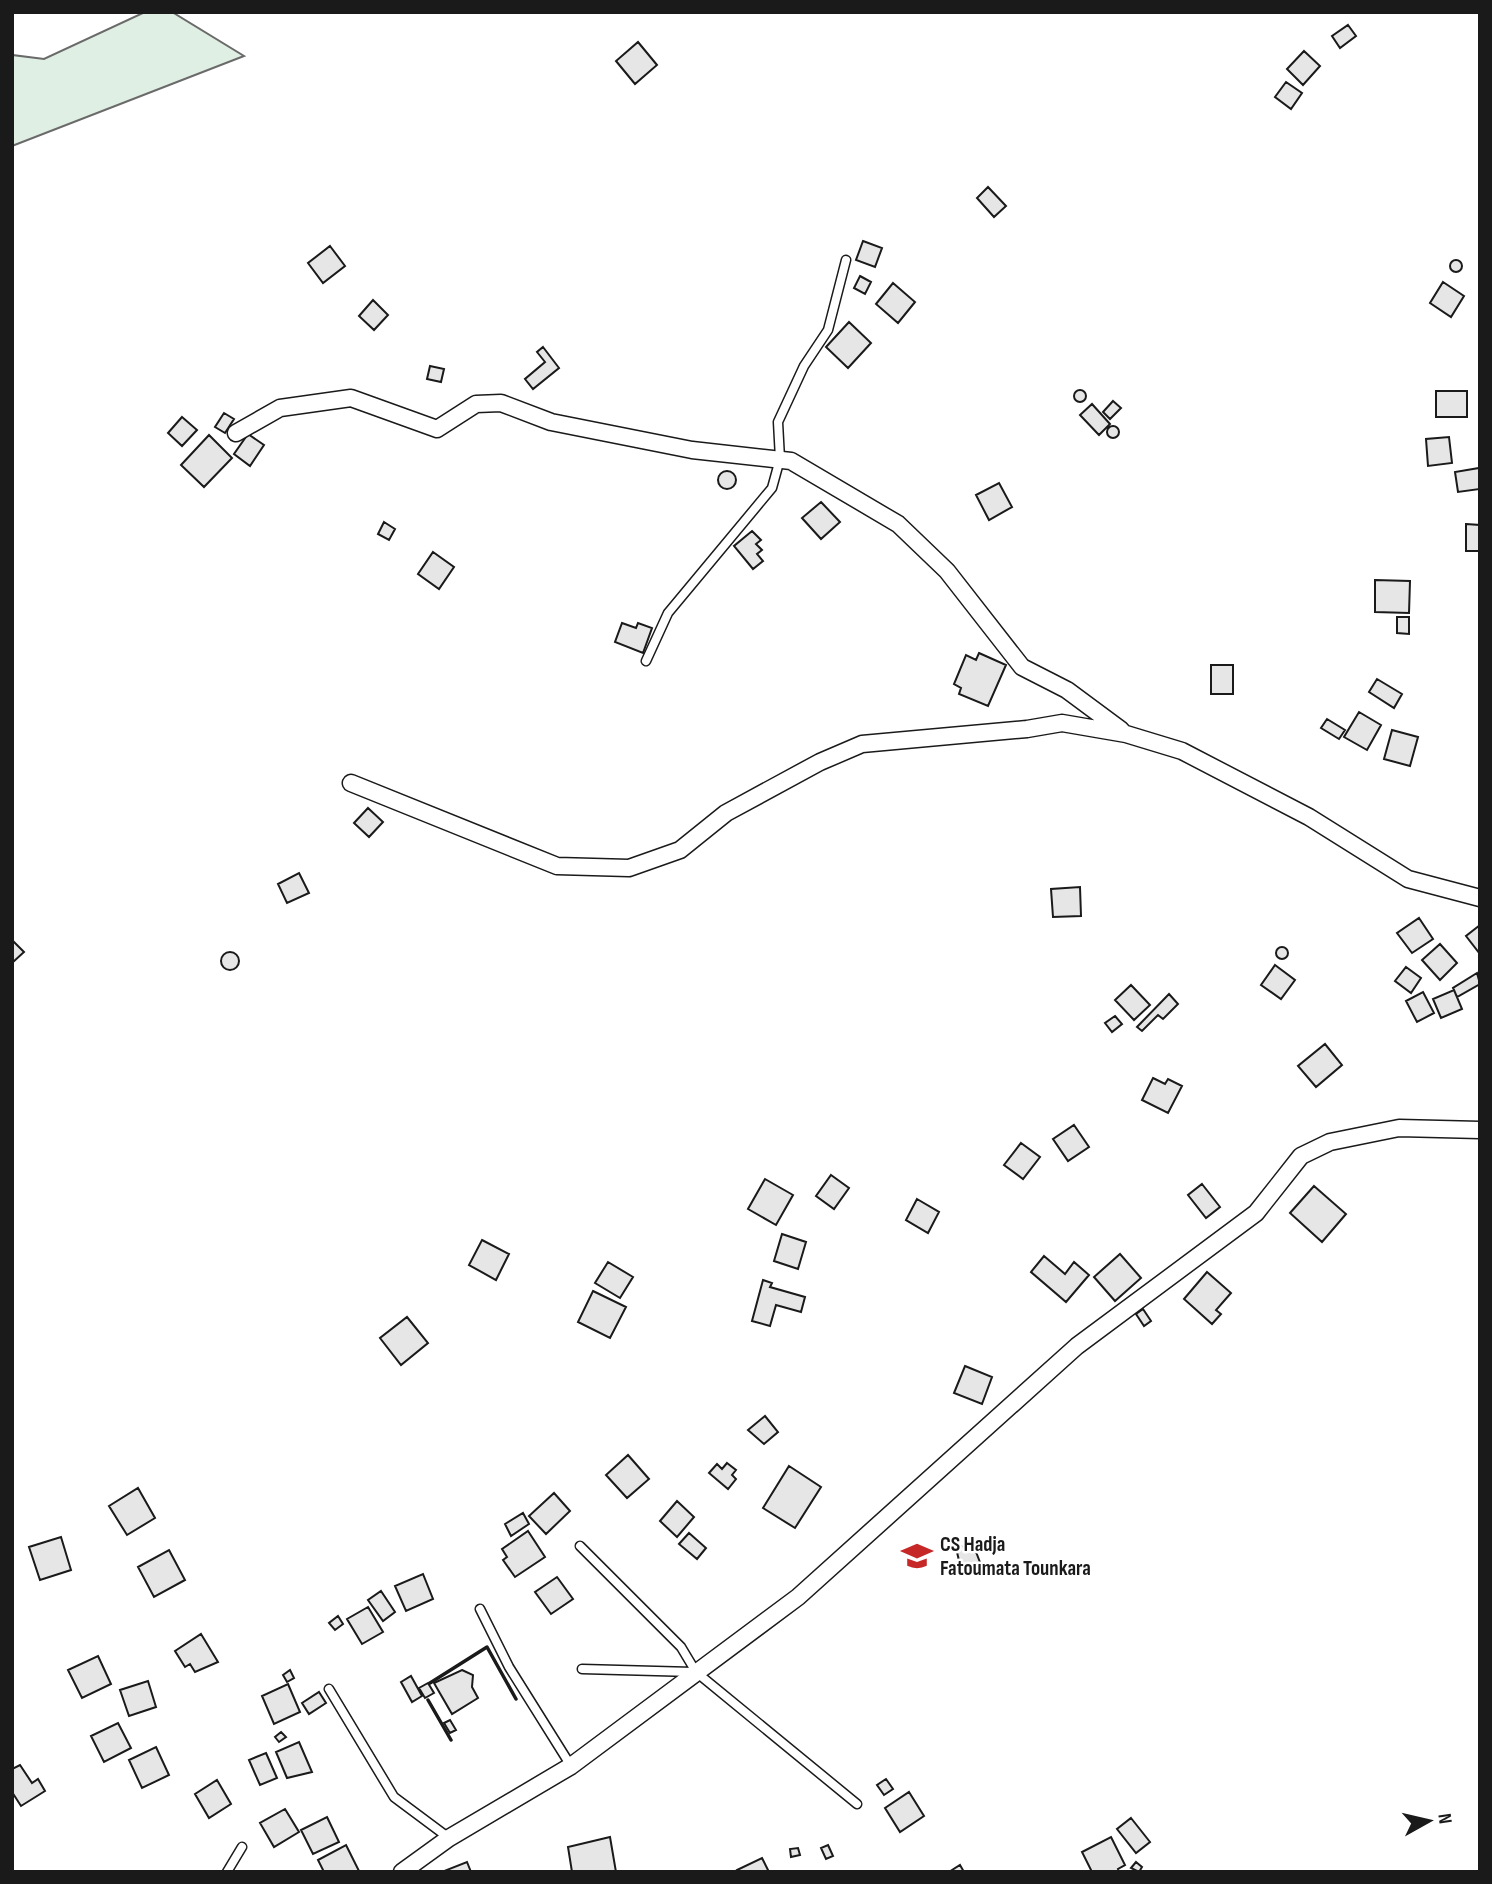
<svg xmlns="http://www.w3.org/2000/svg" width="1492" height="1884" font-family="'Sofia Sans Condensed',sans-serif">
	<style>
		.green { fill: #e0efe3; stroke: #6a6a6a; stroke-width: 2 }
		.building { fill: #e6e6e6; stroke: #1a1a1a; stroke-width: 2 }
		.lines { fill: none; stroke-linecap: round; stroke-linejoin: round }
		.lane-casing { stroke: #1a1a1a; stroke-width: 11 }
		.street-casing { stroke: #1a1a1a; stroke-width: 19 }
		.lane { stroke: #fff; stroke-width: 8 }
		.street { stroke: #fff; stroke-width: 16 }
		.wall { stroke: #1a1a1a; stroke-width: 3.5 }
		.labels { text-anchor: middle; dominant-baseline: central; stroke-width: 5; stroke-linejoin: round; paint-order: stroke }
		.poi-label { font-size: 21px; font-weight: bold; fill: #1a1a1a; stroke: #fff; text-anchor: start }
	</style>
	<rect width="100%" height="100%" fill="#fff"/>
	<!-- green -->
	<path class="green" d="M 145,12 L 172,12 L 244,56 L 12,146 L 12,55 L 44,59 Z"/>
	<!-- building -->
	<path class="building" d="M 1348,25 L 1356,36 L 1340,48 L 1332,36 Z
		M 638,42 L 657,65 L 635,84 L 616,61 Z
		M 1304,51 L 1320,66 L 1303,85 L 1287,69 Z
		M 1286,82 L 1302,93 L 1291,109 L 1275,97 Z
		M 988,187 L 1006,206 L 994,217 L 977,198 Z
		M 863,241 L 882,248 L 875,267 L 856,260 Z
		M 330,246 L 345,266 L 323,283 L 308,263 Z
		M1450 266a6 6 0 1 1 12 0a6 6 0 1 1-12 0Z
		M 860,276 L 871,282 L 865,294 L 854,288 Z
		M 1443,282 L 1464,296 L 1451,317 L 1430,303 Z
		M 893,283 L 915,302 L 898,323 L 876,304 Z
		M 373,300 L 388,315 L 374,330 L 359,316 Z
		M 849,322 L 871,343 L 848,368 L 826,347 Z
		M 543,347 L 559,368 L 533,389 L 525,379 L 545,362 L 537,352 Z
		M 430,366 L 444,369 L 441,382 L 427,379 Z
		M1074 396a6 6 0 1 1 12 0a6 6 0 1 1-12 0Z
		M 1436,391 L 1467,391 L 1467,417 L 1436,417 Z
		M 1113,401 L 1121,408 L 1110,419 L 1103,412 Z
		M 1092,404 L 1110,424 L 1099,435 L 1080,415 Z
		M 224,413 L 234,419 L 225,433 L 215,427 Z
		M 182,417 L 197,430 L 182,446 L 168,433 Z
		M1107 432a6 6 0 1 1 12 0a6 6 0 1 1-12 0Z
		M 248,434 L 264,445 L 250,466 L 234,454 Z
		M 209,435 L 232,458 L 204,487 L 181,465 Z
		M 1449,437 L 1452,463 L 1428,466 L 1426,439 Z
		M 1479,468 L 1480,489 L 1458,492 L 1455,472 Z
		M718 480a9 9 0 1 1 18 0a9 9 0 1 1-18 0Z
		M 999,483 L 1012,507 L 989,520 L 976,495 Z
		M 821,502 L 840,522 L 821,539 L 802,518 Z
		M 384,522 L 395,529 L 389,540 L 378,534 Z
		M 1466,524 L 1480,525 L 1480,551 L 1466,551 Z
		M 752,531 L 761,540 L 756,544 L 762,550 L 757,554 L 763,561 L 753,569 L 734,546 Z
		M 433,552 L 454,567 L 439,589 L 418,574 Z
		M 1375,580 L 1410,581 L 1409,613 L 1375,612 Z
		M 1397,617 L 1409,617 L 1409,634 L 1397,633 Z
		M 622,623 L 636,628 L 638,623 L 652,628 L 643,653 L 615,642 Z
		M 979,653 L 1006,665 L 988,706 L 959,694 L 961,688 L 954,684 L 966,655 L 976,660 Z
		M 1211,665 L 1233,665 L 1233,694 L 1211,694 Z
		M 1377,679 L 1402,694 L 1394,708 L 1369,692 Z
		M 1359,712 L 1381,725 L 1367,750 L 1344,737 Z
		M 1327,719 L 1345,730 L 1339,739 L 1321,728 Z
		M 1392,730 L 1418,737 L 1410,766 L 1384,759 Z
		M 368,808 L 383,822 L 369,837 L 354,823 Z
		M 299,873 L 309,893 L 287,903 L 278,884 Z
		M 1080,887 L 1081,916 L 1053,917 L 1051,889 Z
		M 1419,918 L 1433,939 L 1412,953 L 1397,933 Z
		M 1480,925 L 1480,954 L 1466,936 Z
		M 12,940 L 24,952 L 12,963 Z
		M 1440,944 L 1457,963 L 1440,980 L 1422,960 Z
		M1276 953a6 6 0 1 1 12 0a6 6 0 1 1-12 0Z
		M221 961a9 9 0 1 1 18 0a9 9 0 1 1-18 0Z
		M 1275,965 L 1295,980 L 1281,999 L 1261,985 Z
		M 1406,967 L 1421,978 L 1411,993 L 1395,981 Z
		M 1477,973 L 1480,984 L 1457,997 L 1453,988 Z
		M 1131,985 L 1150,1005 L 1134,1020 L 1115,1000 Z
		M 1454,990 L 1462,1009 L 1441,1018 L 1433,999 Z
		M 1423,992 L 1434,1013 L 1417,1022 L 1406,1001 Z
		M 1169,994 L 1178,1004 L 1163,1019 L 1158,1015 L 1142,1031 L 1137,1027 Z
		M 1115,1016 L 1122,1024 L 1112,1032 L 1105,1023 Z
		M 1325,1044 L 1342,1065 L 1316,1087 L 1298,1066 Z
		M 1153,1078 L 1165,1084 L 1168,1079 L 1182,1086 L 1168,1113 L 1142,1100 Z
		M 1074,1125 L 1089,1147 L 1068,1161 L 1053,1139 Z
		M 1021,1143 L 1040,1157 L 1023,1179 L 1004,1165 Z
		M 831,1175 L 849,1188 L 834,1209 L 816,1196 Z
		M 765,1179 L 793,1195 L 776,1225 L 748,1209 Z
		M 1202,1184 L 1220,1207 L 1206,1218 L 1188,1195 Z
		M 1314,1186 L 1346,1214 L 1322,1242 L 1290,1213 Z
		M 917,1199 L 939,1212 L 928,1233 L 906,1220 Z
		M 782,1234 L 806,1242 L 798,1269 L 774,1261 Z
		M 482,1240 L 509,1254 L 496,1280 L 469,1265 Z
		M 1120,1254 L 1141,1278 L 1115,1301 L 1094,1277 Z
		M 1044,1256 L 1065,1274 L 1074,1262 L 1089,1275 L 1066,1302 L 1031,1272 Z
		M 608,1262 L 633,1277 L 620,1298 L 595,1283 Z
		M 1207,1272 L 1231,1293 L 1216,1310 L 1221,1314 L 1212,1324 L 1184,1299 Z
		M 763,1280 L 772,1283 L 770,1287 L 805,1297 L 801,1312 L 776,1305 L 770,1326 L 752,1321 Z
		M 593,1291 L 626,1307 L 610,1338 L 578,1322 Z
		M 1143,1309 L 1151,1321 L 1144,1326 L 1136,1314 Z
		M 407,1317 L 428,1343 L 401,1365 L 380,1338 Z
		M 965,1366 L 992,1377 L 982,1404 L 954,1393 Z
		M 765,1416 L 778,1432 L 764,1444 L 748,1430 Z
		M 628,1455 L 649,1479 L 627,1498 L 606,1475 Z
		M 727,1463 L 736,1470 L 732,1475 L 736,1479 L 728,1489 L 709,1473 L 717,1464 L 722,1469 Z
		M 789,1466 L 821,1487 L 795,1528 L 763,1508 Z
		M 138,1488 L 155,1518 L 127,1535 L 109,1506 Z
		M 554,1493 L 570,1511 L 546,1534 L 529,1516 Z
		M 677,1501 L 694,1517 L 677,1537 L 660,1521 Z
		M 523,1513 L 529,1524 L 511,1536 L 505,1524 Z
		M 528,1531 L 545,1557 L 515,1577 L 503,1560 L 507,1557 L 502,1549 Z
		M 689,1533 L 706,1548 L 697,1559 L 679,1544 Z
		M 61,1537 L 71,1570 L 40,1580 L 29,1547 Z
		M 973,1544 L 981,1565 L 961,1569 L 956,1548 Z
		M 169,1550 L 185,1580 L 154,1597 L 138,1567 Z
		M 423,1574 L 433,1599 L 406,1611 L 395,1586 Z
		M 557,1577 L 573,1599 L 551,1614 L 535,1592 Z
		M 381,1591 L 395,1612 L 383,1621 L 368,1600 Z
		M 368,1607 L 383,1632 L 362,1644 L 347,1619 Z
		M 338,1616 L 343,1624 L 335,1630 L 329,1623 Z
		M 201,1634 L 218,1662 L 195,1672 L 190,1664 L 185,1667 L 175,1651 Z
		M 98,1656 L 111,1684 L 82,1698 L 68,1670 Z
		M 290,1670 L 294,1678 L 287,1682 L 283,1675 Z
		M 462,1670 L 473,1675 L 472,1687 L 478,1698 L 452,1714 L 434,1683 Z
		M 411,1676 L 422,1696 L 412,1702 L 401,1682 Z
		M 148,1681 L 156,1707 L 129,1716 L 120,1690 Z
		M 428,1683 L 434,1693 L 425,1698 L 419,1688 Z
		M 288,1684 L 300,1712 L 274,1724 L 262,1696 Z
		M 319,1692 L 326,1703 L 309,1714 L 302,1703 Z
		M 450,1720 L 456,1730 L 450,1733 L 444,1723 Z
		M 118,1723 L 131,1748 L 104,1762 L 91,1736 Z
		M 281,1732 L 286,1737 L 279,1742 L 275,1737 Z
		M 299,1742 L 312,1772 L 287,1778 L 276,1752 Z
		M 156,1747 L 169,1775 L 142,1788 L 129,1760 Z
		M 266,1753 L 277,1778 L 260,1785 L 249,1760 Z
		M 20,1765 L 32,1783 L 38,1779 L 45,1791 L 21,1806 L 12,1792 L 12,1769 Z
		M 886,1779 L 893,1789 L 884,1795 L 877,1785 Z
		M 217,1780 L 231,1804 L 209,1818 L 195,1794 Z
		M 909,1792 L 924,1816 L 900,1832 L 885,1808 Z
		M 285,1809 L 299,1832 L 274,1847 L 260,1823 Z
		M 327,1817 L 339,1842 L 313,1854 L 301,1830 Z
		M 1131,1818 L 1150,1842 L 1136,1853 L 1117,1829 Z
		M 610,1837 L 616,1872 L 572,1872 L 568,1847 Z
		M 1111,1837 L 1125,1865 L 1118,1869 L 1119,1872 L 1092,1872 L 1082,1852 Z
		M 346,1845 L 359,1871 L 324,1872 L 318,1860 Z
		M 828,1845 L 833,1856 L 826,1859 L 821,1848 Z
		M 798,1848 L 800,1855 L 791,1857 L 790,1849 Z
		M 762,1858 L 769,1872 L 738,1872 L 737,1870 Z
		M 467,1862 L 471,1872 L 445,1872 L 444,1871 Z
		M 1136,1862 L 1142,1867 L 1139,1872 L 1131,1868 Z
		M 960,1865 L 964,1872 L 949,1872 Z"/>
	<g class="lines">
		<defs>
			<path id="lane" d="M 646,661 L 668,613 L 772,488 L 780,459 L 778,422 L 804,366 L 828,330 L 846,260
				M 580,1546 L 681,1647 L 696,1672 L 857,1804
				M 480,1609 L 509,1667 L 571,1766
				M 582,1669 L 693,1672
				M 329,1689 L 394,1797 L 449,1838
				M 227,1872 L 242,1847"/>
			<path id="street" d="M 236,433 L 280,408 L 351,398 L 437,429 L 476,404 L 501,403 L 551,422 L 692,450 L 791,461 L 898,524 L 947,571 L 1022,667 L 1067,690 L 1121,730
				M 351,783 L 557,866 L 629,868 L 680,850 L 726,813 L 820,762 L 862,744 L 1027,729 L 1062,723 L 1126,734 L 1182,751 L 1309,817 L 1408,879 L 1480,898
				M 402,1872 L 449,1838 L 571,1766 L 798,1597 L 1077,1346 L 1256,1213 L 1301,1156 L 1330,1142 L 1399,1128 L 1480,1130"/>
		</defs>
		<!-- lane casing -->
		<use href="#lane" class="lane-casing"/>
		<!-- street casing -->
		<use href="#street" class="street-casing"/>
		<!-- lane -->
		<use href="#lane" class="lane"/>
		<!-- street -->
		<use href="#street" class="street"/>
		<!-- wall -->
		<path class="wall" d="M 430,1683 L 487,1647 L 516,1699
			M 428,1700 L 451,1740"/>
	</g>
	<!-- icons -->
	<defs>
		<symbol id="school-bare" viewBox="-9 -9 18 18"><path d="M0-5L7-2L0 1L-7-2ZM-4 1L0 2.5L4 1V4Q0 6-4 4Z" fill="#c62828" stroke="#fff" stroke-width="2.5" paint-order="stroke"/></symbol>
	</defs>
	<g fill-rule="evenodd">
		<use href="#school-bare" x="895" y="1534" width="44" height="44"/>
	</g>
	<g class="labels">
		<!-- poi labels -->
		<g class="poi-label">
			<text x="940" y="1544">CS Hadja<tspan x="940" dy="24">Fatoumata Tounkara</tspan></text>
		</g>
	</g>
	<!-- border -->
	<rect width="1492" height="1884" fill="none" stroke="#1a1a1a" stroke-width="28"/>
	<!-- north arrow -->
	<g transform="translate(1429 1821) rotate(82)" stroke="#ffffff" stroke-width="5" paint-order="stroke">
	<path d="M0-5L12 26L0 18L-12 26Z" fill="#1a1a1a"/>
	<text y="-10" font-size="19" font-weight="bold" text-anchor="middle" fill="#1a1a1a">N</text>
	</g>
</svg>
